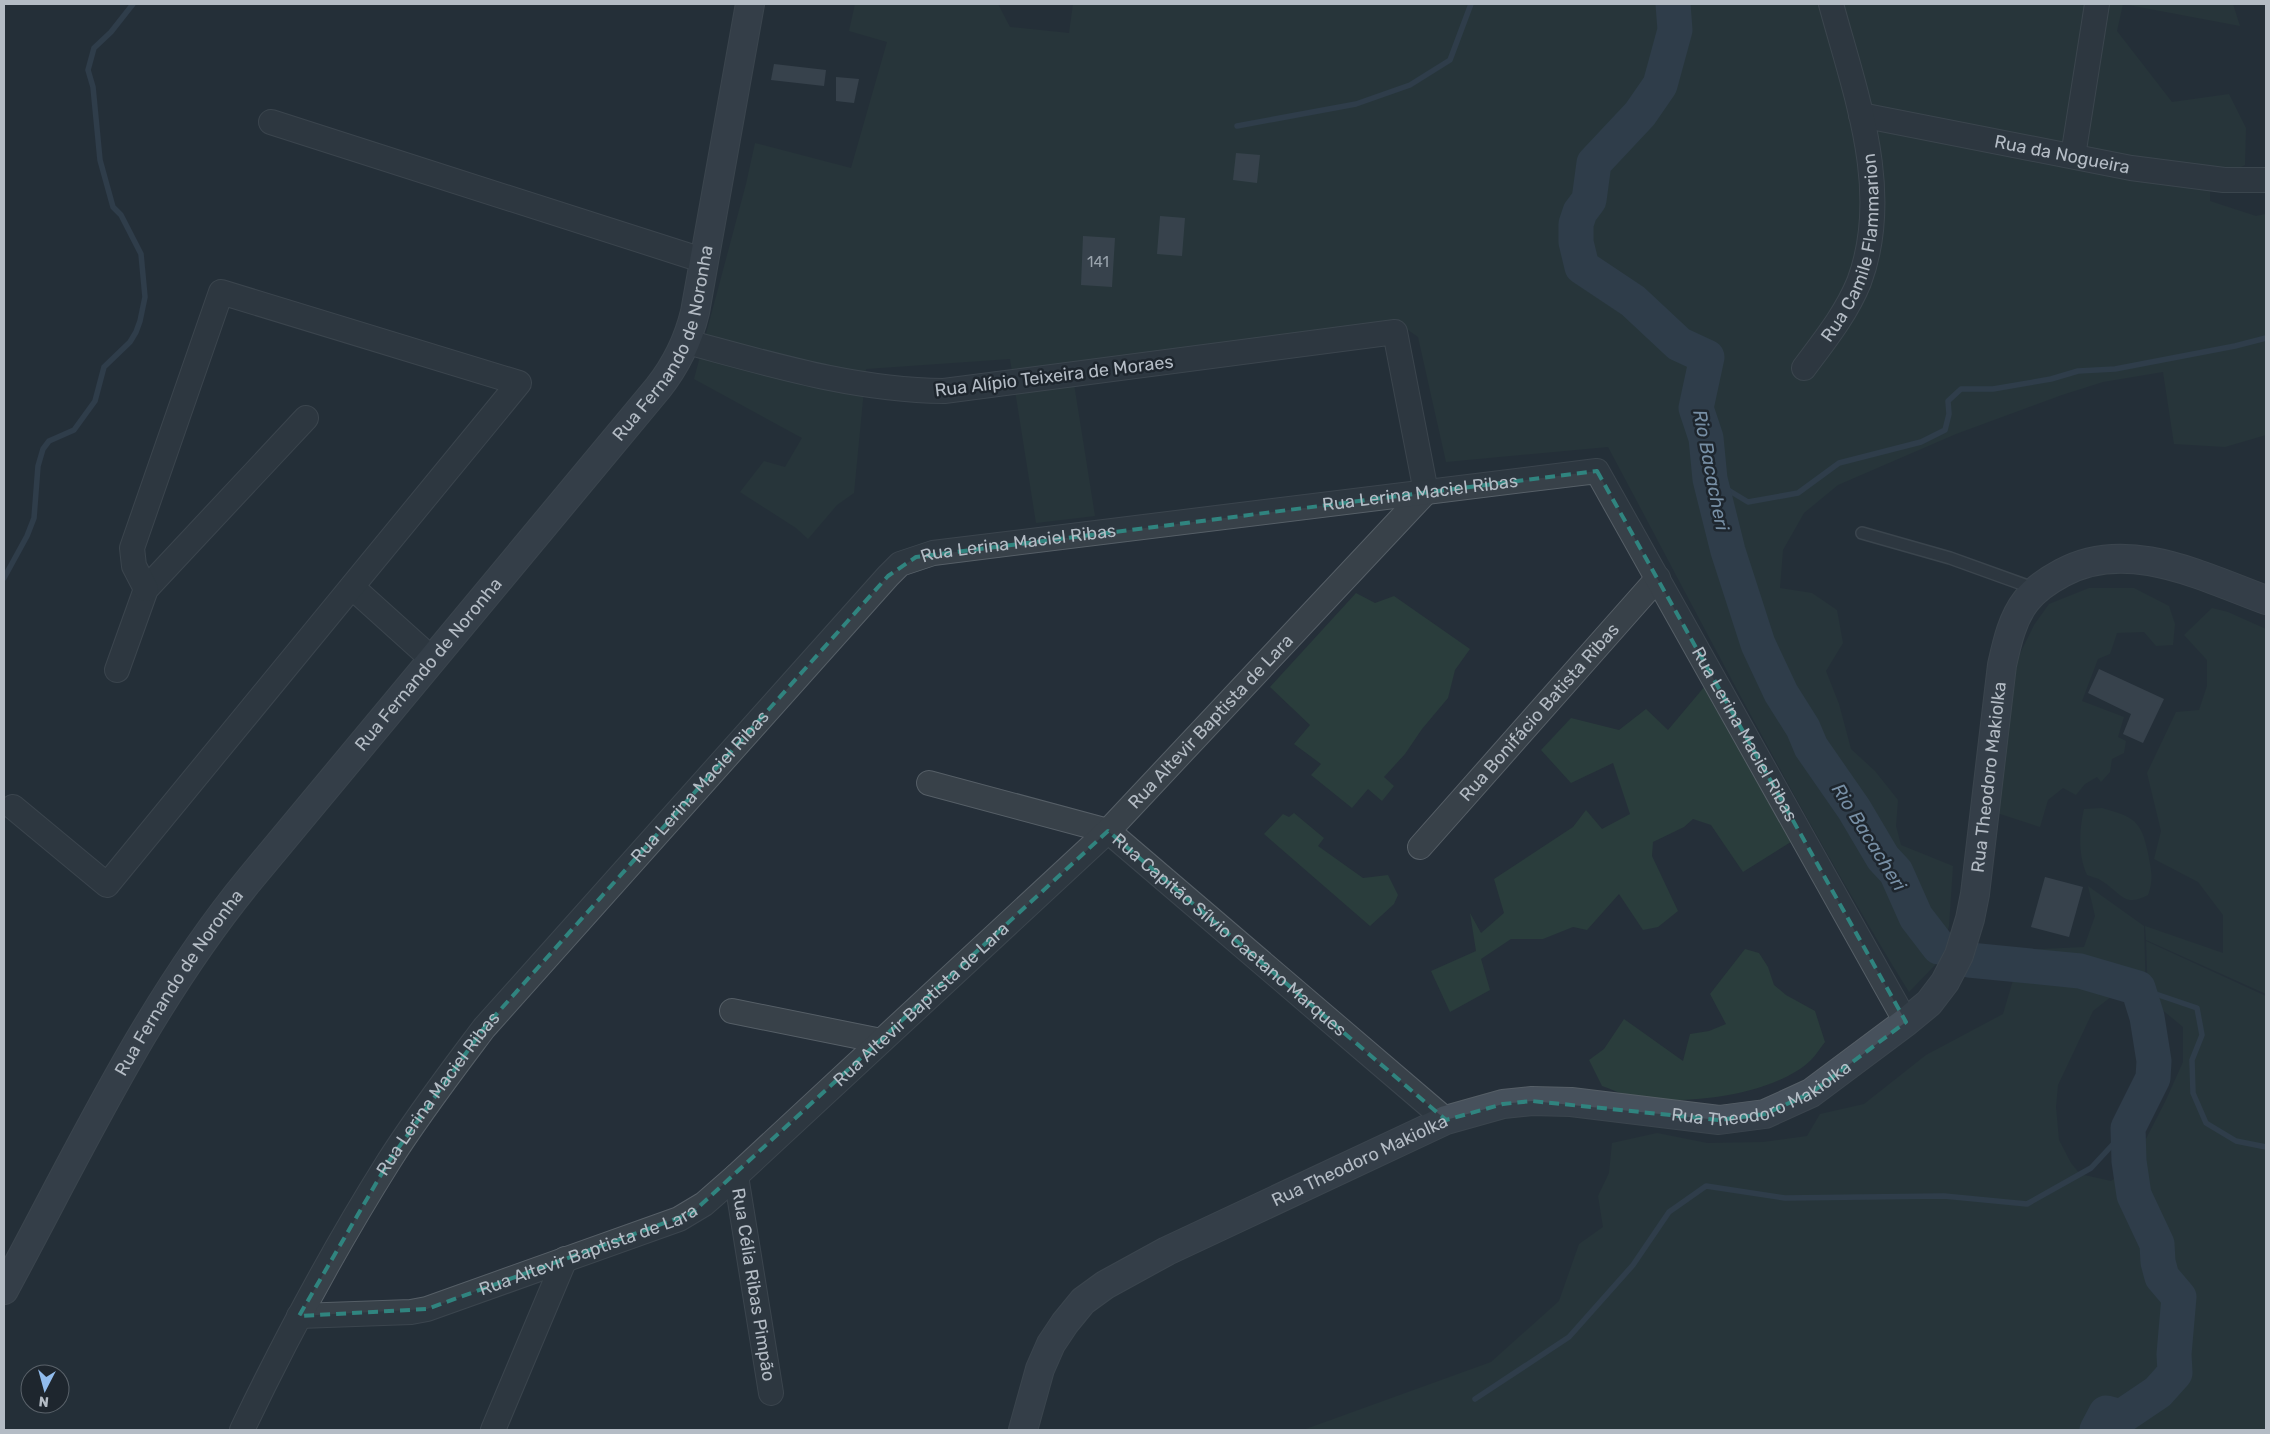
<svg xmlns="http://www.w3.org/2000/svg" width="2270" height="1434" font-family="Rubik,sans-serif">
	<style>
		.green { fill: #2a3d3c }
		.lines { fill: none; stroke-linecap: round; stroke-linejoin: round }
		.stream { stroke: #3c4e60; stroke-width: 5.5 }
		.river { stroke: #3c4e60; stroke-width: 35 }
		.building { fill: #4e5a64 }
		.service-casing { stroke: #565f67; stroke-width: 14 }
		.minor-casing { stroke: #565f67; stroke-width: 26 }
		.secondary-casing { stroke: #565f67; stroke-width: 30 }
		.service { stroke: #384149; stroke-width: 11 }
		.minor { stroke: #384149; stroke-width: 24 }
		.secondary { stroke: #47515c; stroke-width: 28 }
		.marked { fill: none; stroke: #30847f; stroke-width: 4; stroke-dasharray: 10 6; stroke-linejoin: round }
		.labels { text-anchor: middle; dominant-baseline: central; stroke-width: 5; stroke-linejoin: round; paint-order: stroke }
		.number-label { font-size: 15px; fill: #9aa4ad }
		.street-label { font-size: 18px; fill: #b4bcc5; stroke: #1e262e }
		.water-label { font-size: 19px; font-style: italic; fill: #778fa5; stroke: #1e262e }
	</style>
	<rect width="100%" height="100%" fill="#252f39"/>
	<!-- green -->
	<path class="green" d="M 855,4 L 998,4 L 1010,27 L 1069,33 L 1073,4 L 2233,4 L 2240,26 L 2123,4 L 2117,31 L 2172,102 L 2229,94 L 2246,128 L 2245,165 L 2210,183 L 2210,201 L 2256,216 L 2266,214 L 2266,435 L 2225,447 L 2174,444 L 2163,372 L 2103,382 L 2062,395 L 1956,434 L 1838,485 L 1804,513 L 1783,550 L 1780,588 L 1812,593 L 1837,610 L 1843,643 L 1826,671 L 1839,704 L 1851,749 L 1875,771 L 1898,800 L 1896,826 L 1901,845 L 1953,866 L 1949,926 L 1939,961 L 1909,992 C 1800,815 1706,630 1608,447 L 1446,462 L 1418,337 L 1394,320 L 1071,365 L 1095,516 L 1036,523 L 1010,359 L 866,369 L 854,493 L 837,505 L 808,539 L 796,528 L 740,492 L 764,461 L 785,467 L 802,438 L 694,379 L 746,184 L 755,143 L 851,168 L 887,42 L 849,31 Z
		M 2089,588 L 2134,588 L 2169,606 L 2175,624 L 2173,645 L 2156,646 L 2144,632 L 2117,633 L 2110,654 L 2098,659 L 2082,701 L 2124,717 L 2118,737 L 2126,741 L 2124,753 L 2112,759 L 2110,772 L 2101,782 L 2097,777 L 2085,784 L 2076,795 L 2063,788 L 2048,800 L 2040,827 L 1997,813 L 2013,668 L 2034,625 L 2049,604 Z
		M 1356,593 L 1375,603 L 1394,596 L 1470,649 L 1455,670 L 1448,698 L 1422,729 L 1405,754 L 1384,777 L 1394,786 L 1382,801 L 1368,789 L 1352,808 L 1311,775 L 1321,764 L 1294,744 L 1310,725 L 1270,687 Z
		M 2212,608 L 2228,612 L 2266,629 L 2266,994 L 2146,940 L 2145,926 L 2223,953 L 2223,915 L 2198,882 L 2154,859 L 2161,831 L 2147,773 L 2176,712 L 2199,710 L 2207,686 L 2207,660 L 2184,635 Z
		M 1705,686 L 1794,840 L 1743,872 L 1711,825 L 1693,819 L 1684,827 L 1653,842 L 1652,856 L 1678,911 L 1658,927 L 1643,930 L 1619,894 L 1587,930 L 1573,927 L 1543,939 L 1511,939 L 1481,959 L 1490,990 L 1450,1012 L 1431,971 L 1476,951 L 1470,913 L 1481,933 L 1504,913 L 1494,879 L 1573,827 L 1586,810 L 1602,829 L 1630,814 L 1613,763 L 1571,783 L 1541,750 L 1571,718 L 1619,730 L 1646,709 L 1668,730 Z
		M 2102,808 C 2134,817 2141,820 2148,853 C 2151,870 2154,879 2148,895 C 2124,908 2121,893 2102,881 C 2098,878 2092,877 2087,875 C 2078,855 2079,830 2084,809 Z
		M 1294,813 L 1324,838 L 1318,846 L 1363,878 L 1388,875 L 1398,895 L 1394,904 L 1370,926 L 1264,834 L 1283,814 L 1289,817 Z
		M 2088,886 L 2144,926 L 2146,997 L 2117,992 L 2093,1011 L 2058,1085 L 2056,1107 L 2059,1140 L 2071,1163 L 2080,1174 L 2111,1181 L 2133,1164 L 2165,1102 L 2183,1062 L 2183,1027 L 2148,998 L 2146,941 L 2266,996 L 2266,1430 L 1303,1430 L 1491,1362 L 1559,1301 L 1579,1244 L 1603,1227 L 1598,1196 L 1609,1173 L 1612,1143 L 1657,1133 L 1707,1143 L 1763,1142 L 1807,1136 L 1820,1114 L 1864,1104 L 1926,1055 L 2003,1014 L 2022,950 L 2084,947 L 2095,916 Z
		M 1745,949 L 1759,953 L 1768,967 L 1774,985 L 1786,995 L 1815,1011 L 1825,1042 C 1820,1048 1816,1055 1811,1060 C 1774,1096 1679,1107 1631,1096 C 1621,1094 1611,1089 1602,1086 L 1589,1060 L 1604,1049 L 1624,1019 L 1683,1061 L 1690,1034 L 1709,1031 L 1726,1024 L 1710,994 Z"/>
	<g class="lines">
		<!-- stream -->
		<path class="stream" d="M 1237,126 L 1356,104 L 1410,85 L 1450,60 L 1471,4
			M 1710,479 L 1748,502 L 1798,493 L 1839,463 L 1921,442 L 1945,430 L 1949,414 L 1948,401 L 1961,389 L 1993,389 L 2051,379 L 2078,371 L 2115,369 L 2235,346 L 2266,338
			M 4,578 L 27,536 L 34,518 L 38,466 L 43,449 L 49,441 L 74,430 L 95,401 L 104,367 L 130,342 L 136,332 L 140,321 L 145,297 L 141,254 L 121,215 L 113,207 L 100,160 L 93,87 L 88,70 L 94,48 L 111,32 L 133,4
			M 2138,988 L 2197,1008 L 2202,1035 L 2192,1060 L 2193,1093 L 2206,1123 L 2236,1141 L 2266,1147
			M 1475,1399 L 1569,1337 L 1633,1265 L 1669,1212 L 1706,1186 L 1785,1198 L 1944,1196 L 2027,1204 L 2091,1168 L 2128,1128"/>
		<!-- river -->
		<path class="river" d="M 1673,4 L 1675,30 L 1660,85 L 1640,114 L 1594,163 L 1589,200 L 1580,212 L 1576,224 L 1576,242 L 1582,267 L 1633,301 L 1679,344 L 1707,357 L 1696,408 L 1706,438 L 1710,479 L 1728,551 L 1758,644 L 1781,693 L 1803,728 L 1811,747 L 1854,809 L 1883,858 L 1896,872 L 1916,917 L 1939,947
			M 1969,960 L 2080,971 L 2138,988 L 2147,1017 L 2154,1061 L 2153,1078 L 2128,1128 L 2129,1161 L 2134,1195 L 2157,1244 L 2158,1262 L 2162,1277 L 2179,1297 L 2174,1354 L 2175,1373 L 2158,1392 L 2121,1417 L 2106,1413 L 2097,1430"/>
	</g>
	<!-- building -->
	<path class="building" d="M 774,64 L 826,70 L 824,86 L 771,80 Z
		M 836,77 L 859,79 L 854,103 L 836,101 Z
		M 1236,153 L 1260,155 L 1257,183 L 1233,180 Z
		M 1160,216 L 1185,218 L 1182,256 L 1157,254 Z
		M 1083,236 L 1115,238 L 1112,287 L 1081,285 Z
		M 2099,669 L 2164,699 L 2143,743 L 2123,734 L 2131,714 L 2088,693 Z
		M 2045,877 L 2083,887 L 2069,937 L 2031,927 Z"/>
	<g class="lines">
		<defs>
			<path id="service" d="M 1862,533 L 1950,558 L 2036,589"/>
			<g id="minor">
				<path id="s1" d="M 1861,115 L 2131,168 L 2224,180 L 2266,180"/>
				<path d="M 271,122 L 705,261"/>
				<path d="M 2073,156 L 2097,4"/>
				<path id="s2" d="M 1804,368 C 1824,341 1846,314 1859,282 C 1893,191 1855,93 1831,4"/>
				<path d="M 352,587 L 433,660"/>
				<path d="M 117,670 L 146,589 L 306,418"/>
				<path id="s3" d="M 929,783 L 1108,831 L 1446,1120"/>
				<path d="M 13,807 L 107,885 L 519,383 L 221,292 L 132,548 L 134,566 L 146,589"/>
				<path id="s4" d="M 1420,847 L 1658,578"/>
				<path d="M 732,1011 L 881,1041"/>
				<path id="s5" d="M 736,1176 L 771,1393"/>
				<path id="s6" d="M 299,1316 L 411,1312 L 427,1309 L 679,1219 L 704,1204 L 736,1176 L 1108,831 L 1426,492 L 1395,332 L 944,391 C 854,390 773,365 687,342"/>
				<path id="s7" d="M 242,1430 C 286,1338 335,1247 389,1161 C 418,1115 451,1072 484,1028 L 888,576 L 900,564 L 933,553 L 1597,471 L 1906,1022"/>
				<path d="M 493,1430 L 565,1259"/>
			</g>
			<g id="secondary">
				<path id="s8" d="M 4,1290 C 80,1150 148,1003 250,879 L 658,388 C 677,364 688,341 695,312 L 750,4"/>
				<path id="s9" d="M 1023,1430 L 1040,1369 L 1051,1344 L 1065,1323 L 1083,1301 L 1105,1285 L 1167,1251 L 1446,1120 L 1503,1104 L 1532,1101 L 1571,1102 L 1719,1120 L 1765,1114 L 1811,1093 L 1906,1022 L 1929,1003 L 1945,982 L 1959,955 L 1970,919 L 1975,894 L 2002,665 C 2007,643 2012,619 2026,601 C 2035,589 2049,580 2062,573 C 2127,537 2203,577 2266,600"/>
			</g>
		</defs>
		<!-- service casing -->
		<use href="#service" class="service-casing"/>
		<!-- minor casing -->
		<use href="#minor" class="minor-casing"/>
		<!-- secondary casing -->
		<use href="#secondary" class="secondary-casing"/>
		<!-- service -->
		<use href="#service" class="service"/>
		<!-- minor -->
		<use href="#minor" class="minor"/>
		<!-- secondary -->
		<use href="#secondary" class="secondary"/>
	</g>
	<!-- marked area -->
	<path d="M0 0H2270V1434H0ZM 1597,471 L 1906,1022 L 1811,1093 L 1765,1114 L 1719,1120 L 1532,1101 L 1503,1104 L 1446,1120 L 1108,831 L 692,1213 L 427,1309 L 299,1316 L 389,1161 L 484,1028 L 888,576 L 916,557 Z" fill="#252f39" fill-opacity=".55" fill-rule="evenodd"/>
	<path class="marked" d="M 1597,471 L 1906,1022 L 1811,1093 L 1765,1114 L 1719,1120 L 1532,1101 L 1503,1104 L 1446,1120 L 1108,831 L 692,1213 L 427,1309 L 299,1316 L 389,1161 L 484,1028 L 888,576 L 916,557 Z"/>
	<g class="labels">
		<!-- number labels -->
		<g class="number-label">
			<text x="1098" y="262">141</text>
		</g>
		<!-- street labels -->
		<g class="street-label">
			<text stroke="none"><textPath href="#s1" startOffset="205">Rua da Nogueira</textPath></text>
			<text stroke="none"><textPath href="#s2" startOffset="134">Rua Camile Flammarion</textPath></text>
			<text stroke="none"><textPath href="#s8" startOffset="1162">Rua Fernando de Noronha</textPath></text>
			<text transform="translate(1054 376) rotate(-7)">Rua Alípio Teixeira de Moraes</text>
			<text stroke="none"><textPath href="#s7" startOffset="1619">Rua Lerina Maciel Ribas</textPath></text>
			<text stroke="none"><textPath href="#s7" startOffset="1214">Rua Lerina Maciel Ribas</textPath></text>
			<text stroke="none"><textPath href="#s8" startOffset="759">Rua Fernando de Noronha</textPath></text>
			<text stroke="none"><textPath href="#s4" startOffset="180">Rua Bonifácio Batista Ribas</textPath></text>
			<text stroke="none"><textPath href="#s6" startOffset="1125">Rua Altevir Baptista de Lara</textPath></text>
			<text stroke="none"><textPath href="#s7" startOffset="2099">Rua Lerina Maciel Ribas</textPath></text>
			<text stroke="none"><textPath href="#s9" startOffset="1310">Rua Theodoro Makiolka</textPath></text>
			<text stroke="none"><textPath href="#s7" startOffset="794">Rua Lerina Maciel Ribas</textPath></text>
			<text stroke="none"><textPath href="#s3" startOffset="345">Rua Capitão Sílvio Caetano Marques</textPath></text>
			<text stroke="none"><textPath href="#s8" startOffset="354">Rua Fernando de Noronha</textPath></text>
			<text stroke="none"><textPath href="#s6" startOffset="720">Rua Altevir Baptista de Lara</textPath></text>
			<text stroke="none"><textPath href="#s9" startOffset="875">Rua Theodoro Makiolka</textPath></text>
			<text stroke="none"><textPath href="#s7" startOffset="390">Rua Lerina Maciel Ribas</textPath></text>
			<text stroke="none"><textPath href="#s9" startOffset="455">Rua Theodoro Makiolka</textPath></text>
			<text stroke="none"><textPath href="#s6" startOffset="300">Rua Altevir Baptista de Lara</textPath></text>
			<text stroke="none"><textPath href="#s5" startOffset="110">Rua Célia Ribas Pimpão</textPath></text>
		</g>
		<!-- water labels -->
		<g class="water-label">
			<text transform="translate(1711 470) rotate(79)">Rio Bacacheri</text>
			<text transform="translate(1869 837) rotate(58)">Rio Bacacheri</text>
		</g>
	</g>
	<!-- border -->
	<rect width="2270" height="1434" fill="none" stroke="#b4bcc5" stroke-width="10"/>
	<!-- north arrow -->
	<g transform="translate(45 1389) rotate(186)"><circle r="24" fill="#1e262e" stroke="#5a626a"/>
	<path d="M0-4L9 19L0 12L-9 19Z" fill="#91bced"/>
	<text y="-8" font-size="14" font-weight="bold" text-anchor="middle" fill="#b4bcc5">N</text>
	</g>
</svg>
